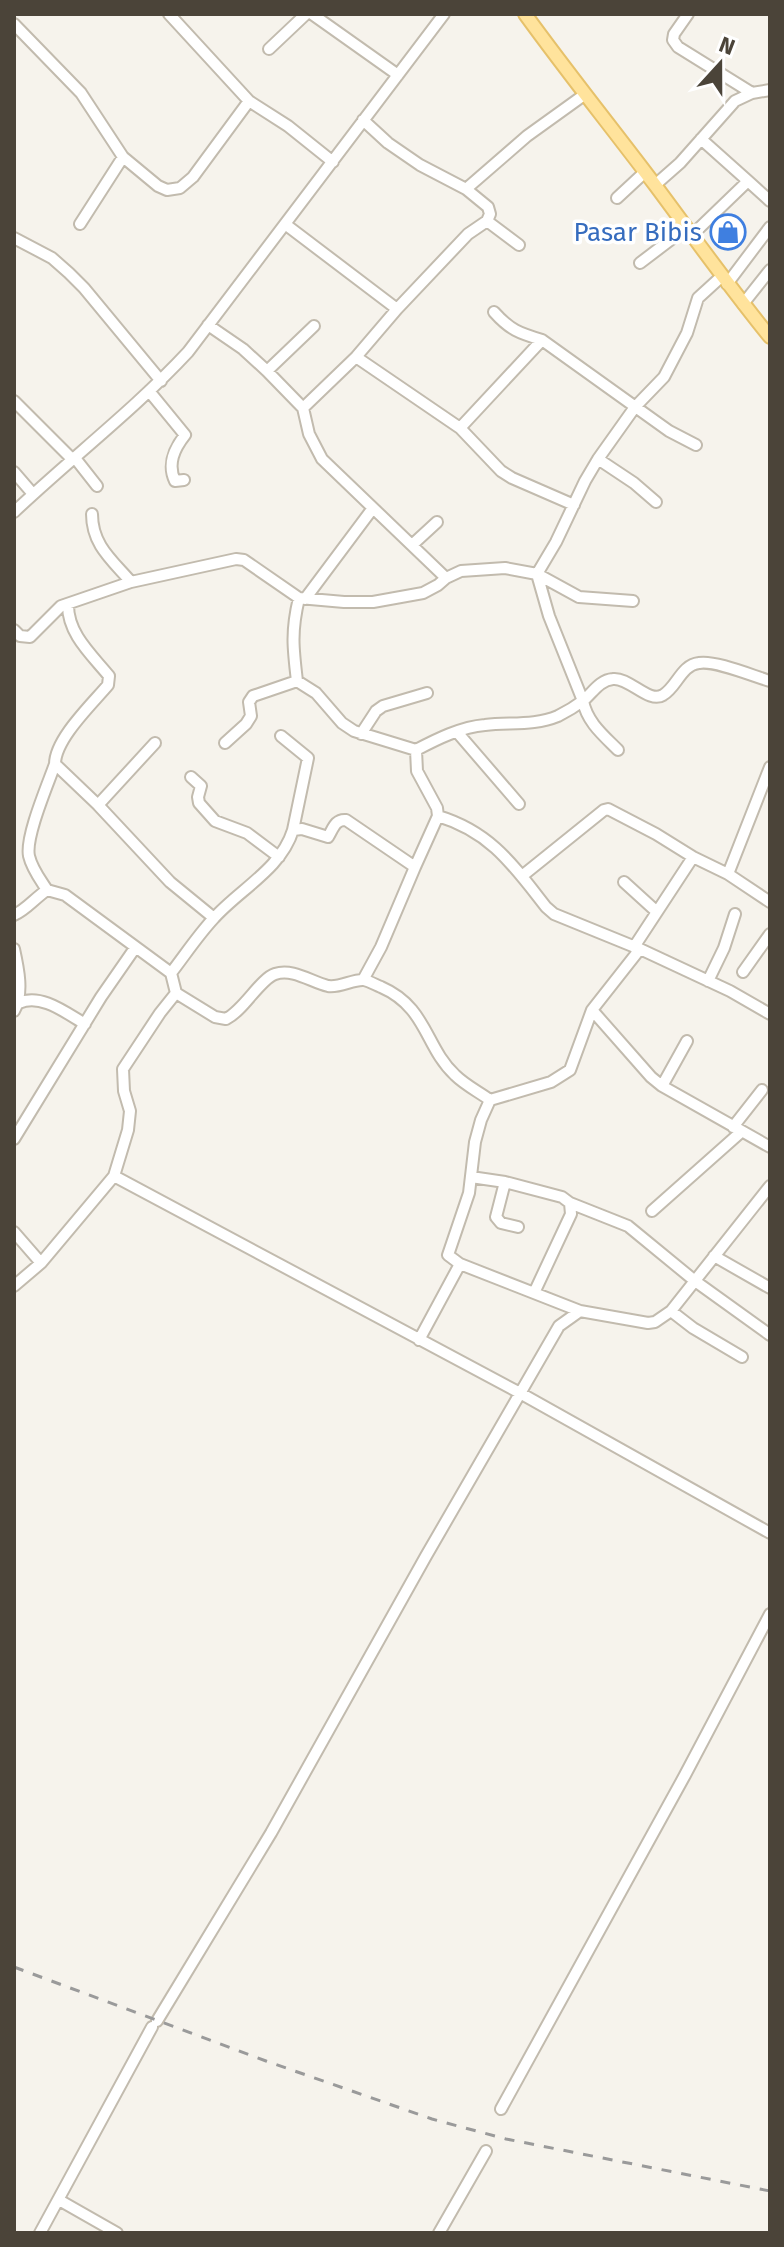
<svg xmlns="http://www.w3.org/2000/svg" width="784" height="2247" font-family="'Fira Sans',sans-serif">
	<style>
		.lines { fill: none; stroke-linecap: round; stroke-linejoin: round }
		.minor-casing { stroke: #c2bbae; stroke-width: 14 }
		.major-casing { stroke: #e6c16a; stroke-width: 16 }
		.minor { stroke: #fff; stroke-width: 10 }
		.major { stroke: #ffe39c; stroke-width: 12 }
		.rail { stroke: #9a9a9a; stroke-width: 3; stroke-dasharray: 10 10; stroke-linecap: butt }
		.labels { text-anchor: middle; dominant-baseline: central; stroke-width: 7; stroke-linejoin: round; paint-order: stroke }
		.shop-label { font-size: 26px; fill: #366cbe; stroke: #fff; text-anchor: end }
	</style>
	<rect width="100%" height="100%" fill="#f6f3ec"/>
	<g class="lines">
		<defs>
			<path id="minor" d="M 169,14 L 249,101 L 288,126 L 333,162
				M 312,14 L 398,75
				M 688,14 L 674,34 L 673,40 L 678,47 L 752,93
				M 14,24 L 81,93 L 123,157 L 158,186 L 167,190 L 180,188 L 193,177 L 249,101
				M 269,49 L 306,14
				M 701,139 L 748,181
				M 655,185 L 680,163 L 735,101 L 752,93 L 770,90
				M 466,189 L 527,136 L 584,95
				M 617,198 L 645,172
				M 487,221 L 519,245
				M 80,224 L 123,157
				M 285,224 L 397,309
				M 691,236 L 748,181 L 770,201
				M 14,238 L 52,258 L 69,273 L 84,288 L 161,381
				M 640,263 L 686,228
				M 727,284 L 770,227
				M 743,304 L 770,270
				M 494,312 C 510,330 519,333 542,340 L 669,431 L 696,445
				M 208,325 L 243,349 L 267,371 L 303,408 L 309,434 L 322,459 L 446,578
				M 356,357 L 460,428 L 501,471 L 512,478 L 574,505
				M 267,371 L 314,326
				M 149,391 L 185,435 C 174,449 167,464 175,481 L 184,480
				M 14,401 L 73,460
				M 303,408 L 356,357 L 397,309 L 468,234 L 487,221 L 490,214 L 488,207 L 466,189 L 420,165 L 388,143 L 363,120
				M 460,428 L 542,340
				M 75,458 L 97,486
				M 598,459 L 634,483 L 656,502
				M 14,472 L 33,494
				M 14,512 C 71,458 134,410 188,352 L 444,14
				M 92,514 C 92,545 112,560 131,582
				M 412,545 L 437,522
				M 537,574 L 549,616 L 583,701 C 587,722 603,735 618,750
				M 537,574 L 579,597 L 633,601
				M 299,598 C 291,631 293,648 297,681 L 316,693 L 342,723 L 354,731 L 416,750
				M 305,599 L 373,508
				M 68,605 C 68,634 91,654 109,676 L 108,685 C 92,704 55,739 55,764 L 98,805 L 170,882 L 214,918
				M 14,630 L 20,636 L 30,637 L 61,606 L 131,582 L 236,559 L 244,560 L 299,598 L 344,602 L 373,602 L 423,593 L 438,585 L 446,578 L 461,571 L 505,568 L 537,574 L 556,542 L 585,481 L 598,459 L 635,407 L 664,377 L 687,333 L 698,298 L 721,277
				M 770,681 C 753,676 715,660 699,663 C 681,665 677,687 663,695 C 649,704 629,677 613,679 C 600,680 593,692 584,700 C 576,706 566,712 558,716 C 534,726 510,722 485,725 C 461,727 437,739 416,750 L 417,771 L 437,808 L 438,816 C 491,832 513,865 546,907 L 554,914 L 640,949 L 730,991 L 770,1014
				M 457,732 L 519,804
				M 361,734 L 376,711 L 383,706 L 427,693
				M 281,736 L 308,758 L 293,830
				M 225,743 L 246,724 L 251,716 L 249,702 L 253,696 L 297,681
				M 191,777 L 201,786 L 198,797 L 199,803 L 215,821 L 247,833 L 279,857
				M 98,805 L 155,743
				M 415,867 L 438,816
				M 728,874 L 770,767
				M 522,876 L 604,810 L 608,809 L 656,834 L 693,857 L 728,874 L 770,902
				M 624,882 L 657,912
				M 47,890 C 40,879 32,869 29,856 C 25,837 48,784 55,764
				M 14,915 C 26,910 35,898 47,890 L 65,895 L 171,973 L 176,993 L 160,1013 L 123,1069 L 124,1091 L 130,1111 L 128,1130 L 114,1176 L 41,1263 L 14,1286
				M 634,947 L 693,857
				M 14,949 C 18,967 24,994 14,1011
				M 640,949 L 592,1010 L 570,1070 L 551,1082 L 490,1100 L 481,1120 L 475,1142 L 469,1193 L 448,1255 L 460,1264 L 580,1311 L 648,1323 L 655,1322 L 671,1311 L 770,1186
				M 743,972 L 770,934
				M 171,973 C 185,955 198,935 214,918 C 240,889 281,869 293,830 L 302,829 L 328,837 C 333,829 335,819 346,820 L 415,867 L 381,947 L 363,980
				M 708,981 L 724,948 L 735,914
				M 176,993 L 215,1017 L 226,1019 C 244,1010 260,979 275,974 C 293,968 311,982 328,986 C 340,988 353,979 364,980 C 369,981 376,985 381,987 C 427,1007 425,1047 455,1075 C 465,1085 479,1092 490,1100
				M 19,1003 C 41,993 66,1013 85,1024
				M 592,1010 L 651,1077 L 662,1086 L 770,1147
				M 662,1086 L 687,1041
				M 733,1127 L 762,1090
				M 14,1139 L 101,997 L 135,948
				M 114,1176 L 520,1393 L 770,1533
				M 471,1177 L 505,1182 L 562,1197 L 570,1203 L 571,1214 L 534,1293
				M 505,1182 L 496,1217 L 501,1223 L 518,1227
				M 570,1203 L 628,1226 L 695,1281 L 770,1335
				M 652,1211 L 741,1132
				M 14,1232 L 41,1263
				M 714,1256 L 770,1288
				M 671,1311 L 693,1328 L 742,1357
				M 419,1340 L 460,1264
				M 157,2021 L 271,1833 L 426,1556 L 559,1326 L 580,1311
				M 501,2109 L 685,1775 L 770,1614
				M 59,2200 L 117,2233
				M 40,2233 L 152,2027
				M 439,2233 L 486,2151"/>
			<path id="major" d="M 525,14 C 567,72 612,128 655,185 C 693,236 730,288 770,337"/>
		</defs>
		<!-- minor casing -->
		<use href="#minor" class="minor-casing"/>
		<!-- major casing -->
		<use href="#major" class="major-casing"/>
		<!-- minor -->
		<use href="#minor" class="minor"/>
		<!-- major -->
		<use href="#major" class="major"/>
		<!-- rail -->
		<path class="rail" d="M 14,1967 L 266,2061 L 432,2119 L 506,2139 L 770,2191"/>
	</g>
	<!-- icons -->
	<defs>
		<symbol id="shop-ring" viewBox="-11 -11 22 22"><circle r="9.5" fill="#fff" stroke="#3f7fe0" stroke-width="1.5"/><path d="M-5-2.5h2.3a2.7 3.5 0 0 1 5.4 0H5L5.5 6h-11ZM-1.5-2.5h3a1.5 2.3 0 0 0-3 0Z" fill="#3f7fe0"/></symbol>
	</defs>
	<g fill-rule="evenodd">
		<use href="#shop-ring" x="708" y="212" width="40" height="40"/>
	</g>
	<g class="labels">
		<!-- shop labels -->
		<g class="shop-label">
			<text x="702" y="232">Pasar Bibis</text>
		</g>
	</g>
	<!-- border -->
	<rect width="784" height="2247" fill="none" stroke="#4b4439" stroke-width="32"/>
	<!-- north arrow -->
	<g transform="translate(720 64) rotate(21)" stroke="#ffffff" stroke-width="6" paint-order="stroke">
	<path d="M0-6L14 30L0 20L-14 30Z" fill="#4b4439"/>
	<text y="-12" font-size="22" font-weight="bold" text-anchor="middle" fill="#4b4439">N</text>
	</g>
</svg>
